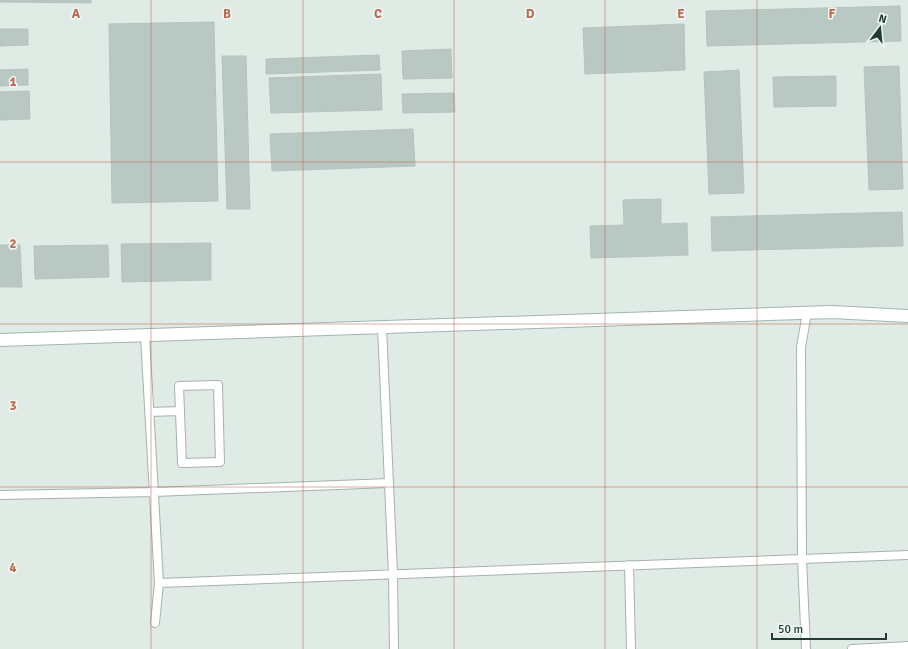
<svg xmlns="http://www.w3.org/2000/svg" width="908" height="649" font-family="Signika,sans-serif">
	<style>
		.building { fill: #b9c8c2; stroke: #b4c4bd }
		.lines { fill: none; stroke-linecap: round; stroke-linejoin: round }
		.lane-casing { stroke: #a4b3ad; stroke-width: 10 }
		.secondary-casing { stroke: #a0b6ae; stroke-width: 14 }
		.lane { stroke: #fff; stroke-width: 8 }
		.secondary { stroke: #fff; stroke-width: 12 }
		.grid { fill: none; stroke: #ba6c53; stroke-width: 1; stroke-opacity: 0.55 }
		.grid-label { font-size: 13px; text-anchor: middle; font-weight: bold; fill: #ba6c53; stroke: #f1f8f4; stroke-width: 3; stroke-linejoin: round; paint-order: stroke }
	</style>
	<rect width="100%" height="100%" fill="#e1ebe6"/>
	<!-- building -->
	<path class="building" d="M 0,0 L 91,0 L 91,3 L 0,2 Z
		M 900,6 L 901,41 L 707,46 L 706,11 Z
		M 214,22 L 218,201 L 112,203 L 109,24 Z
		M 684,24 L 685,70 L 585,74 L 583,28 Z
		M 0,29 L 28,29 L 28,45 L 0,46 Z
		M 451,49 L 452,78 L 403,79 L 402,51 Z
		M 379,55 L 380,70 L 266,74 L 266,59 Z
		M 222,56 L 246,56 L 250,209 L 227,209 Z
		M 899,66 L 903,189 L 869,190 L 864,67 Z
		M 28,69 L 28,85 L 0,86 L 0,70 Z
		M 739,70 L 744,193 L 709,194 L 704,72 Z
		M 381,74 L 382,110 L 271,113 L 269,78 Z
		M 836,76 L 836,106 L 774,107 L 773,77 Z
		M 29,91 L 30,119 L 0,120 L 0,92 Z
		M 454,93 L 455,112 L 403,113 L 402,94 Z
		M 413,129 L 415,166 L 272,171 L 270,134 Z
		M 661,199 L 661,224 L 687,223 L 688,255 L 591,258 L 590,226 L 624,225 L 623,200 Z
		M 902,212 L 903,246 L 712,251 L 711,217 Z
		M 211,243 L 211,280 L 122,282 L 121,244 Z
		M 0,245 L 20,245 L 22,287 L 0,287 Z
		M 108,245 L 109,277 L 35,279 L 34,246 Z"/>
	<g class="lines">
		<defs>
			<path id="lane" d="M 382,327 L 393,574 L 394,649
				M 145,336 L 159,583 L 155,623
				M 218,385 L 220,462 L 182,463 L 179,386 Z
				M 149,412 L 180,411
				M 0,495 L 154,492 L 389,483
				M 629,565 L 631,649
				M 159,583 L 908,555
				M 806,649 L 802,559 L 801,347 L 807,313
				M 852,649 L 908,646"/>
			<path id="secondary" d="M 0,340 L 832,312 L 908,316"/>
		</defs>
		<!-- lane casing -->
		<use href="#lane" class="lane-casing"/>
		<!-- secondary casing -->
		<use href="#secondary" class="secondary-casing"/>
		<!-- lane -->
		<use href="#lane" class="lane"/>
		<!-- secondary -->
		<use href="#secondary" class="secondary"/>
	</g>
	<!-- grid -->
	<path class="grid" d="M 151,0 L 151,649M 303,0 L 303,649M 454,0 L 454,649M 605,0 L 605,649M 757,0 L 757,649M 0,162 L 908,162M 0,324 L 908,324M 0,487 L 908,487"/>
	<g class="grid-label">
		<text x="76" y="18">A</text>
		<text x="227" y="18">B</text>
		<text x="378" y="18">C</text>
		<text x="530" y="18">D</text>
		<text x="681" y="18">E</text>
		<text x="832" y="18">F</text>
		<text x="13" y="86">1</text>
		<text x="13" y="248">2</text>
		<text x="13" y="410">3</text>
		<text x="13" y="572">4</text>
	</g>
	<!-- north arrow -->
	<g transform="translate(880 28) rotate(16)" stroke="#f1f8f4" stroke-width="3" paint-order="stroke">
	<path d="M0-3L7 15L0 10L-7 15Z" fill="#223b33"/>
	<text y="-6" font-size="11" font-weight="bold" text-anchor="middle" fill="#223b33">N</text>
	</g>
	<!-- scale -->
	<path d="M772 633v6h114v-6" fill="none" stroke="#223b33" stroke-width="2"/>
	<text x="778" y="633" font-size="12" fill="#223b33" stroke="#f1f8f4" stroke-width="3" paint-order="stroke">50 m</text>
</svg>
